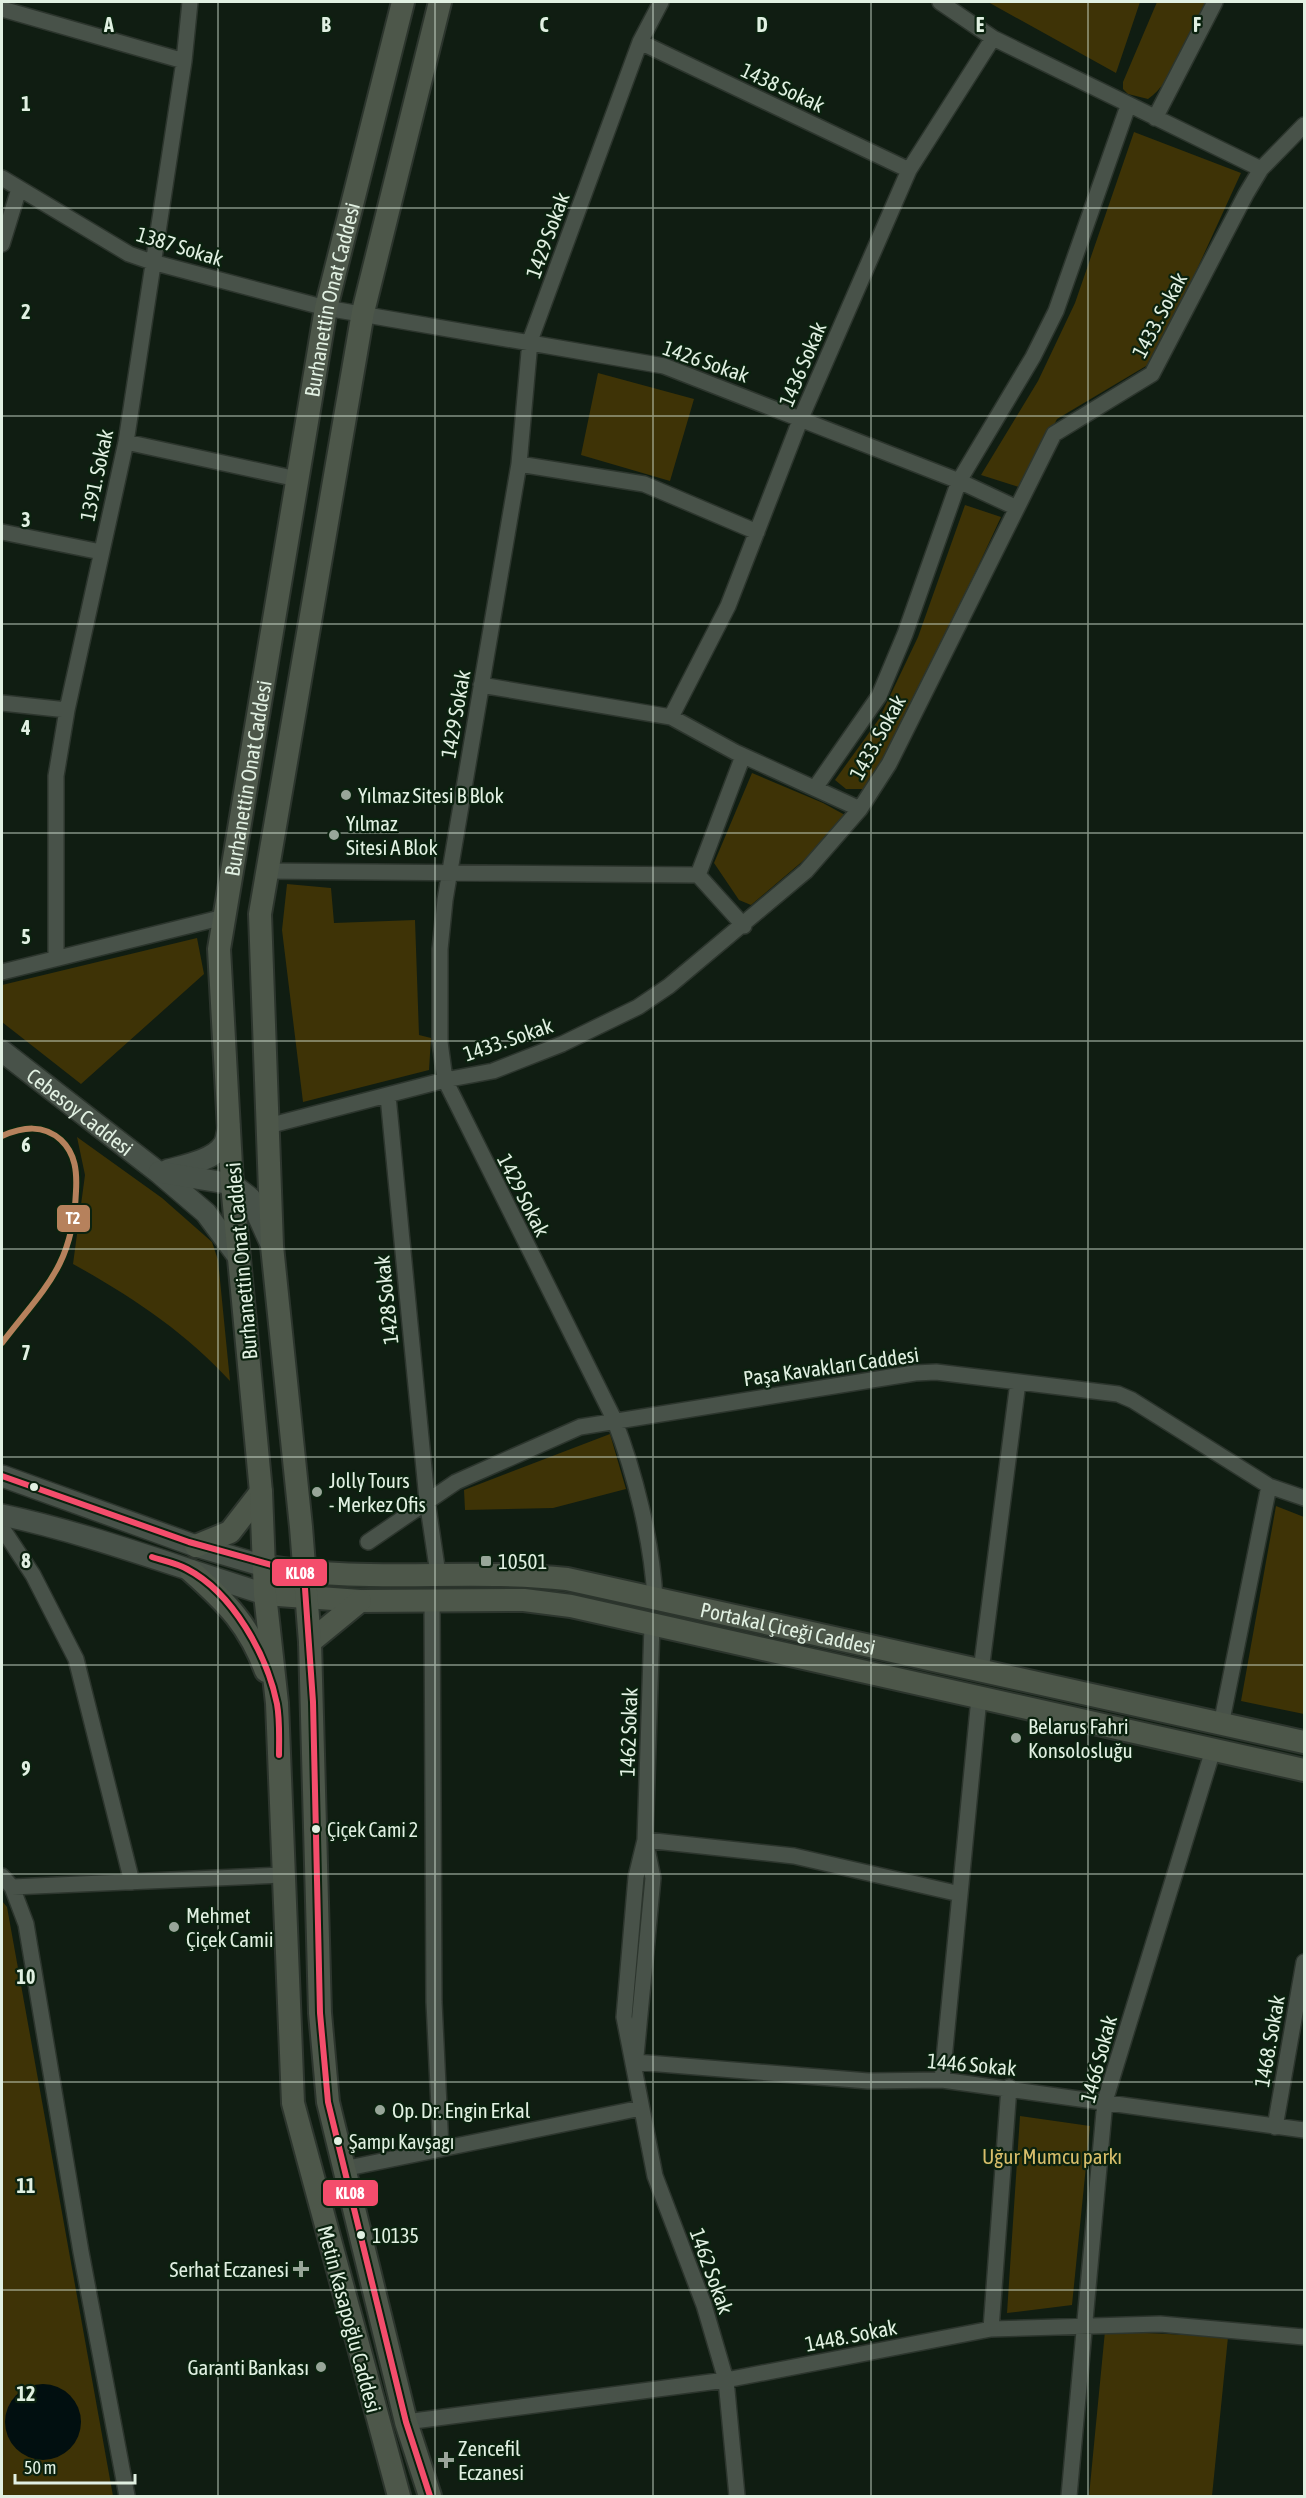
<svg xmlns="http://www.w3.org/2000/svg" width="1306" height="2498" font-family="'Asap Condensed',sans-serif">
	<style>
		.green { fill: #3e3306 }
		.water { fill: #010f10 }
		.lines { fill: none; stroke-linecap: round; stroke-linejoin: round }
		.street-casing { stroke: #2c352d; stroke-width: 18 }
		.secondary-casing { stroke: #2c352d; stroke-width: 24 }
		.primary-casing { stroke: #2c352d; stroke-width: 26 }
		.street { stroke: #485249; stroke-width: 15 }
		.secondary { stroke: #485249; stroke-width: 21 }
		.primary { stroke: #4d574a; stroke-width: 22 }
		.bus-1-casing { stroke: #0b220f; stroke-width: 10 }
		.bus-1 { stroke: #f44d6c; stroke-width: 6 }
		.tram-1-casing { stroke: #0b220f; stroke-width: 10 }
		.tram-1 { stroke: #b6815c; stroke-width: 6 }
		.grid { fill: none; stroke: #e1f0e2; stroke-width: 1.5; stroke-opacity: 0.55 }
		.poi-dot { fill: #98a699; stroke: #0b220f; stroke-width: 2 }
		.bus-dot { fill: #e1f0e2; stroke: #0b220f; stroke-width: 2 }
		.labels { text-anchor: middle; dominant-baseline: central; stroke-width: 4.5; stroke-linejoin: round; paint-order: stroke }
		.bus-label { font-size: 20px; fill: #e1f0e2; stroke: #0b220f; text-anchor: start }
		.street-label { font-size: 21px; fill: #e1f0e2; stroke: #0b220f }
		.poi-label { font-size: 21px; fill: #e1f0e2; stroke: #0b220f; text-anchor: start }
		.park-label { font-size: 21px; fill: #d8be6b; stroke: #0b220f }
		.grid-label { font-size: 20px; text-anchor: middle; font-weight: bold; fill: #e1f0e2; stroke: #0b220f; stroke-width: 4.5; stroke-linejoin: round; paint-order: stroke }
		.line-badge { stroke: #0b220f; stroke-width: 2 }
		.badge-label { font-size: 16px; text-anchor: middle; font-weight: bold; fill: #fff }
	</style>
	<rect width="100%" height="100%" fill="#101d12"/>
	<!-- green -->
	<path class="green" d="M 988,2 L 1140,2 L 1116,73 Z
		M 1157,2 L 1207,2 C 1193,28 1173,83 1148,99 L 1128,94 L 1123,89 L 1123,82 Z
		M 1134,132 L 1241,173 L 1160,350 L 1146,366 L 1057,419 L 1022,488 L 981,475 L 1038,381 L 1075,303 Z
		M 598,373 L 694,399 L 670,481 L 581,455 Z
		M 965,505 L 1001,517 L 882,773 L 865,789 L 846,789 L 835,780 L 879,719 L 918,637 Z
		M 752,773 L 823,803 L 845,815 L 837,832 L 751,905 L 739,900 L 714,863 Z
		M 287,884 L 331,888 L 334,923 L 415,920 L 419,1035 L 431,1038 L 429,1070 L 303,1102 L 282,930 Z
		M 197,938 L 204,974 L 81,1084 L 2,1022 L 2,985 Z
		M 77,1137 L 162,1198 L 212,1242 L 218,1260 L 230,1381 C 185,1332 131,1296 73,1264 L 85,1175 Z
		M 610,1434 L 626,1489 L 553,1508 L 465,1510 L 464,1490 Z
		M 1276,1506 L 1304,1517 L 1304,1714 L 1241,1701 Z
		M 2,1901 L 7,1907 L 113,2496 L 2,2496 Z
		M 1020,2116 L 1090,2126 L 1072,2305 L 1007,2313 Z
		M 1105,2331 L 1228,2337 L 1212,2496 L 1089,2496 Z"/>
	<!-- water -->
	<path class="water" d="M5 2422a38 38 0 1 1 76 0a38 38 0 1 1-76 0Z"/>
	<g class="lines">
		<defs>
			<path id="street" d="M 940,2 L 993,38 L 1261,169
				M 2,9 L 184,61
				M 640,42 L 909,170
				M 1155,118 L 1215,2
				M 2,178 L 129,254 L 152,262 L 326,308 L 664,366 L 959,481 L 1017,508
				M 2,244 L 19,189
				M 126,442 L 297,479
				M 519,464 L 644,484 L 757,532
				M 2,532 L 101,552
				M 481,685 L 671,717 L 735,752 L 860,809
				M 2,703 L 67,710
				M 671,717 L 728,606 L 801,418 L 909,170 L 993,38
				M 815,788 L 879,696 L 905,634 L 959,481 L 1033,357 L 1056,311 L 1128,106
				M 266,871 L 698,875 L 744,926
				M 698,875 L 743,756
				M 56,958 L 56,776 L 67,710 L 126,442 L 184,61 L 190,2
				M 2,972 L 224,917
				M 388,1096 L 427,1500 L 438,1574
				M 268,1126 L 445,1080 L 493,1071 L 562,1044 L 638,1007 L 669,986 L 806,871 L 860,809 L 889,764 L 1054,434 L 1152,374 L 1246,194 L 1261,169 L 1304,125
				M 2,1528 L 33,1575 L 76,1659 L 132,1882
				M 368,1542 L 456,1482 L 580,1427 L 915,1373 L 936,1372 L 1118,1394 L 1132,1400 L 1269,1486 L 1304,1498
				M 655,1599 C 652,1541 635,1473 614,1419 L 445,1080 L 440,1042 L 440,949 L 445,900 L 519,464 L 530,341 L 640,42 L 661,2
				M 432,1602 L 434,2002 L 441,2149
				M 652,1625 L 645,1840 L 636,1877 L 624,2017 L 655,2176 L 704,2305 L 726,2380 L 737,2496
				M 981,1671 L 1018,1382
				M 1221,1725 L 1269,1486
				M 645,1840 L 794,1856 L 960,1894
				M 2,1876 L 12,1887 L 26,1924 L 81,2252 L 127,2496
				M 12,1887 L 283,1875
				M 636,2056 L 653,1878 L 646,1844
				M 635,2062 L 868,2081 L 942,2080 L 1304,2130
				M 942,2080 L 979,1698
				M 1275,2127 L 1304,1962
				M 343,2169 L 641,2108
				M 991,2329 L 1009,2087
				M 406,2422 L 726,2380 L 991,2329 L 1160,2324 L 1304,2337
				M 1069,2496 L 1105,2101 L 1213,1750"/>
			<g id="secondary">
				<path id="s1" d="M 2,1051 L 158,1172 L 206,1213 L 240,1259"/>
				<path d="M 168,1170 C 184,1166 215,1160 224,1144 C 227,1139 227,1131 229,1125"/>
				<path d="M 159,1172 L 232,1184 L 250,1198 L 270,1242"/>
				<path d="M 2,1476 L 196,1546 L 264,1566"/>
				<path d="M 2,1515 C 92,1534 177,1567 265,1594"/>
			</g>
			<g id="primary">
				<path d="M 196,1546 L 230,1532 L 261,1492"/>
				<path id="s2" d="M 264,1566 C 364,1584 467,1568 567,1579 L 1304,1742"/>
				<path d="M 191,1571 C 227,1603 249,1625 266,1671"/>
				<path d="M 265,1594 L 360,1601 L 524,1600 L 571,1606 L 1304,1770"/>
				<path d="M 310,1642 L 360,1601"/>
				<path id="s3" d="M 399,2496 L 293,2103 L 277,1703 L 265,1594 L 261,1492 L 232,1184 L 219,949 L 326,308 L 403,2"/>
				<path d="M 430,2496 L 406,2422 L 328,2102 L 320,2013 L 310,1642 L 301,1527 L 272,1246 L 260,914 L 363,312 L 440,2"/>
			</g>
		</defs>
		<!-- street casing -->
		<use href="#street" class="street-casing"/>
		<!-- secondary casing -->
		<use href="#secondary" class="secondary-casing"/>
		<!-- primary casing -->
		<use href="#primary" class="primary-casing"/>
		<!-- street -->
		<use href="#street" class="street"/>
		<!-- secondary -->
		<use href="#secondary" class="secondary"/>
		<!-- primary -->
		<use href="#primary" class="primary"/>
		<defs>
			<path id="bus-1" d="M 2,1476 L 189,1542 L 304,1574 L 313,1702 L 320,2013 L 328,2102 L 406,2422 L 430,2496
				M 152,1557 C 164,1561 176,1563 187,1569 C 233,1593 267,1655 277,1704 C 280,1721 279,1738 279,1755"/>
		</defs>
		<!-- bus-1 casing -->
		<use href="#bus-1" class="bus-1-casing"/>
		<!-- bus-1 -->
		<use href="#bus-1" class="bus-1"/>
		<defs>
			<path id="tram-1" d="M 2,1136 C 23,1127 43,1124 61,1140 C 76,1154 77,1173 76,1191 C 73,1266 45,1287 2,1343"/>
		</defs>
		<!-- tram-1 casing -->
		<use href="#tram-1" class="tram-1-casing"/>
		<!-- tram-1 -->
		<use href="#tram-1" class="tram-1"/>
	</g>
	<!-- grid -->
	<path class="grid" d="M 218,2 L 218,2496M 435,2 L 435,2496M 653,2 L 653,2496M 871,2 L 871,2496M 1088,2 L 1088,2496M 2,208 L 1304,208M 2,416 L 1304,416M 2,624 L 1304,624M 2,833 L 1304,833M 2,1041 L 1304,1041M 2,1249 L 1304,1249M 2,1457 L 1304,1457M 2,1665 L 1304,1665M 2,1874 L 1304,1874M 2,2082 L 1304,2082M 2,2290 L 1304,2290"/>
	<!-- markers -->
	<g class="poi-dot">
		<circle cx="346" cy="795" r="6"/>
		<circle cx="334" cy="835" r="6"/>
		<circle cx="317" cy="1492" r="6"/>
		<rect x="480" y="1555" width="12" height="12" rx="3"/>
		<circle cx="1016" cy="1738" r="6"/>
		<circle cx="174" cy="1927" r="6"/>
		<circle cx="380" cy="2110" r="6"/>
		<path d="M298 2260h6v6h6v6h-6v6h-6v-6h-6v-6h6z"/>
		<circle cx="321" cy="2367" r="6"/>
		<path d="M443 2451h6v6h6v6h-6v6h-6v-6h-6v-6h6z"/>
	</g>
	<g class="bus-dot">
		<circle cx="34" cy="1487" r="5"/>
		<circle cx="316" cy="1829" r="5"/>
		<circle cx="338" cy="2141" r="5"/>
		<circle cx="361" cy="2235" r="5"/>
	</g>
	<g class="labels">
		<!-- bus labels -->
		<g class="bus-label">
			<text x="327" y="1829">Çiçek Cami 2</text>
			<text x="349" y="2141">Şampı Kavşagı</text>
			<text x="372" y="2235">10135</text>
		</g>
		<!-- street labels -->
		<g class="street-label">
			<text transform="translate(783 87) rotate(25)">1438 Sokak</text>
			<text transform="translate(547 235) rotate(-70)">1429 Sokak</text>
			<text transform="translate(180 246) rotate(17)">1387 Sokak</text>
			<text stroke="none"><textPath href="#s3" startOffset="2223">Burhanettin Onat Caddesi</textPath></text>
			<text transform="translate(1159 315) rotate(-62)">1433. Sokak</text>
			<text transform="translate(706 361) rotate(19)">1426 Sokak</text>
			<text transform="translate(802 364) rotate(-67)">1436 Sokak</text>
			<text transform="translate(96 475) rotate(-78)">1391. Sokak</text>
			<text transform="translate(455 714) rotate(-80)">1429 Sokak</text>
			<text transform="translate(877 737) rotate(-61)">1433. Sokak</text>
			<text stroke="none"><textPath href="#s3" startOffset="1737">Burhanettin Onat Caddesi</textPath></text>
			<text transform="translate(508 1039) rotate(-19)">1433. Sokak</text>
			<text stroke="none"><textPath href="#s1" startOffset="99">Cebesoy Caddesi</textPath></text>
			<text transform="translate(524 1195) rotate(63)">1429 Sokak</text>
			<text transform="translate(241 1261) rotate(-95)">Burhanettin Onat Caddesi</text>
			<text transform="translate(386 1300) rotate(-96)">1428 Sokak</text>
			<text transform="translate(831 1366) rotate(-8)">Paşa Kavakları Caddesi</text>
			<text stroke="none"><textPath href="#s2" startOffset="530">Portakal Çiceği Caddesi</textPath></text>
			<text transform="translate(628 1732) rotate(-88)">1462 Sokak</text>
			<text transform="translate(1269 2041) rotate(-80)">1468. Sokak</text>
			<text transform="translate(1098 2059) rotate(-75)">1466 Sokak</text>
			<text transform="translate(972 2064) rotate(5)">1446 Sokak</text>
			<text transform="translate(712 2271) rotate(70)">1462 Sokak</text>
			<text transform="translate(350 2319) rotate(75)">Metin Kasapoğlu Caddesi</text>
			<text transform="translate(851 2335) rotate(-11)">1448. Sokak</text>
		</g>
		<!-- poi labels -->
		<g class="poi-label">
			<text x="358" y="795">Yılmaz Sitesi B Blok</text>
			<text x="346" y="823">Yılmaz<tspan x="346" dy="24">Sitesi A Blok</tspan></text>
			<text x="329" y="1480">Jolly Tours<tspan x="329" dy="24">- Merkez Ofis</tspan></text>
			<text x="498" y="1561">10501</text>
			<text x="1028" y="1726">Belarus Fahri<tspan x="1028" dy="24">Konsolosluğu</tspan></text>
			<text x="186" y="1915">Mehmet<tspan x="186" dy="24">Çiçek Camii</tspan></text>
			<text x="392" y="2110">Op. Dr. Engin Erkal</text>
			<text x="289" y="2269" text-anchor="end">Serhat Eczanesi</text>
			<text x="309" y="2367" text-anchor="end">Garanti Bankası</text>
			<text x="458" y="2448">Zencefil<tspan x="458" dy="24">Eczanesi</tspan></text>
		</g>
		<!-- park labels -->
		<g class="park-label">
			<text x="1052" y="2156">Uğur Mumcu parkı</text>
		</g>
	</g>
	<g class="grid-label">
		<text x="109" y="32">A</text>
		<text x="326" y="32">B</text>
		<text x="544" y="32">C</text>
		<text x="762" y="32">D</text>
		<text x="980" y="32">E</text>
		<text x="1197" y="32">F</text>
		<text x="26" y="111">1</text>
		<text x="26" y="319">2</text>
		<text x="26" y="527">3</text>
		<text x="26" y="735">4</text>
		<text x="26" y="944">5</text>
		<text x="26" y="1152">6</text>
		<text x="26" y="1360">7</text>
		<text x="26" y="1568">8</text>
		<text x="26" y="1776">9</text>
		<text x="26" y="1984">10</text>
		<text x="26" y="2193">11</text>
		<text x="26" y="2401">12</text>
	</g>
	<g class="line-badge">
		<rect x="56" y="1204" width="35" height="29" rx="6" fill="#b6815c"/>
		<rect x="271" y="1558" width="57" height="29" rx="6" fill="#f44d6c"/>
		<rect x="322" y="2179" width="57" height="28" rx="6" fill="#f44d6c"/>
	</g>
	<g class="badge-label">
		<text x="73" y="1224">T2</text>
		<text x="300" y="1579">KL08</text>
		<text x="350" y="2199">KL08</text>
	</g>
	<!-- border -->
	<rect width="1306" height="2498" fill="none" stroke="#e1f0e2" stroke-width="6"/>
	<!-- scale -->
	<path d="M15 2474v9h120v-9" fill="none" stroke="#e1f0e2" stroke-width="3"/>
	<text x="24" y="2474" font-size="18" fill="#e1f0e2" stroke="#0b220f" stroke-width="4.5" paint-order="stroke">50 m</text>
</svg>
